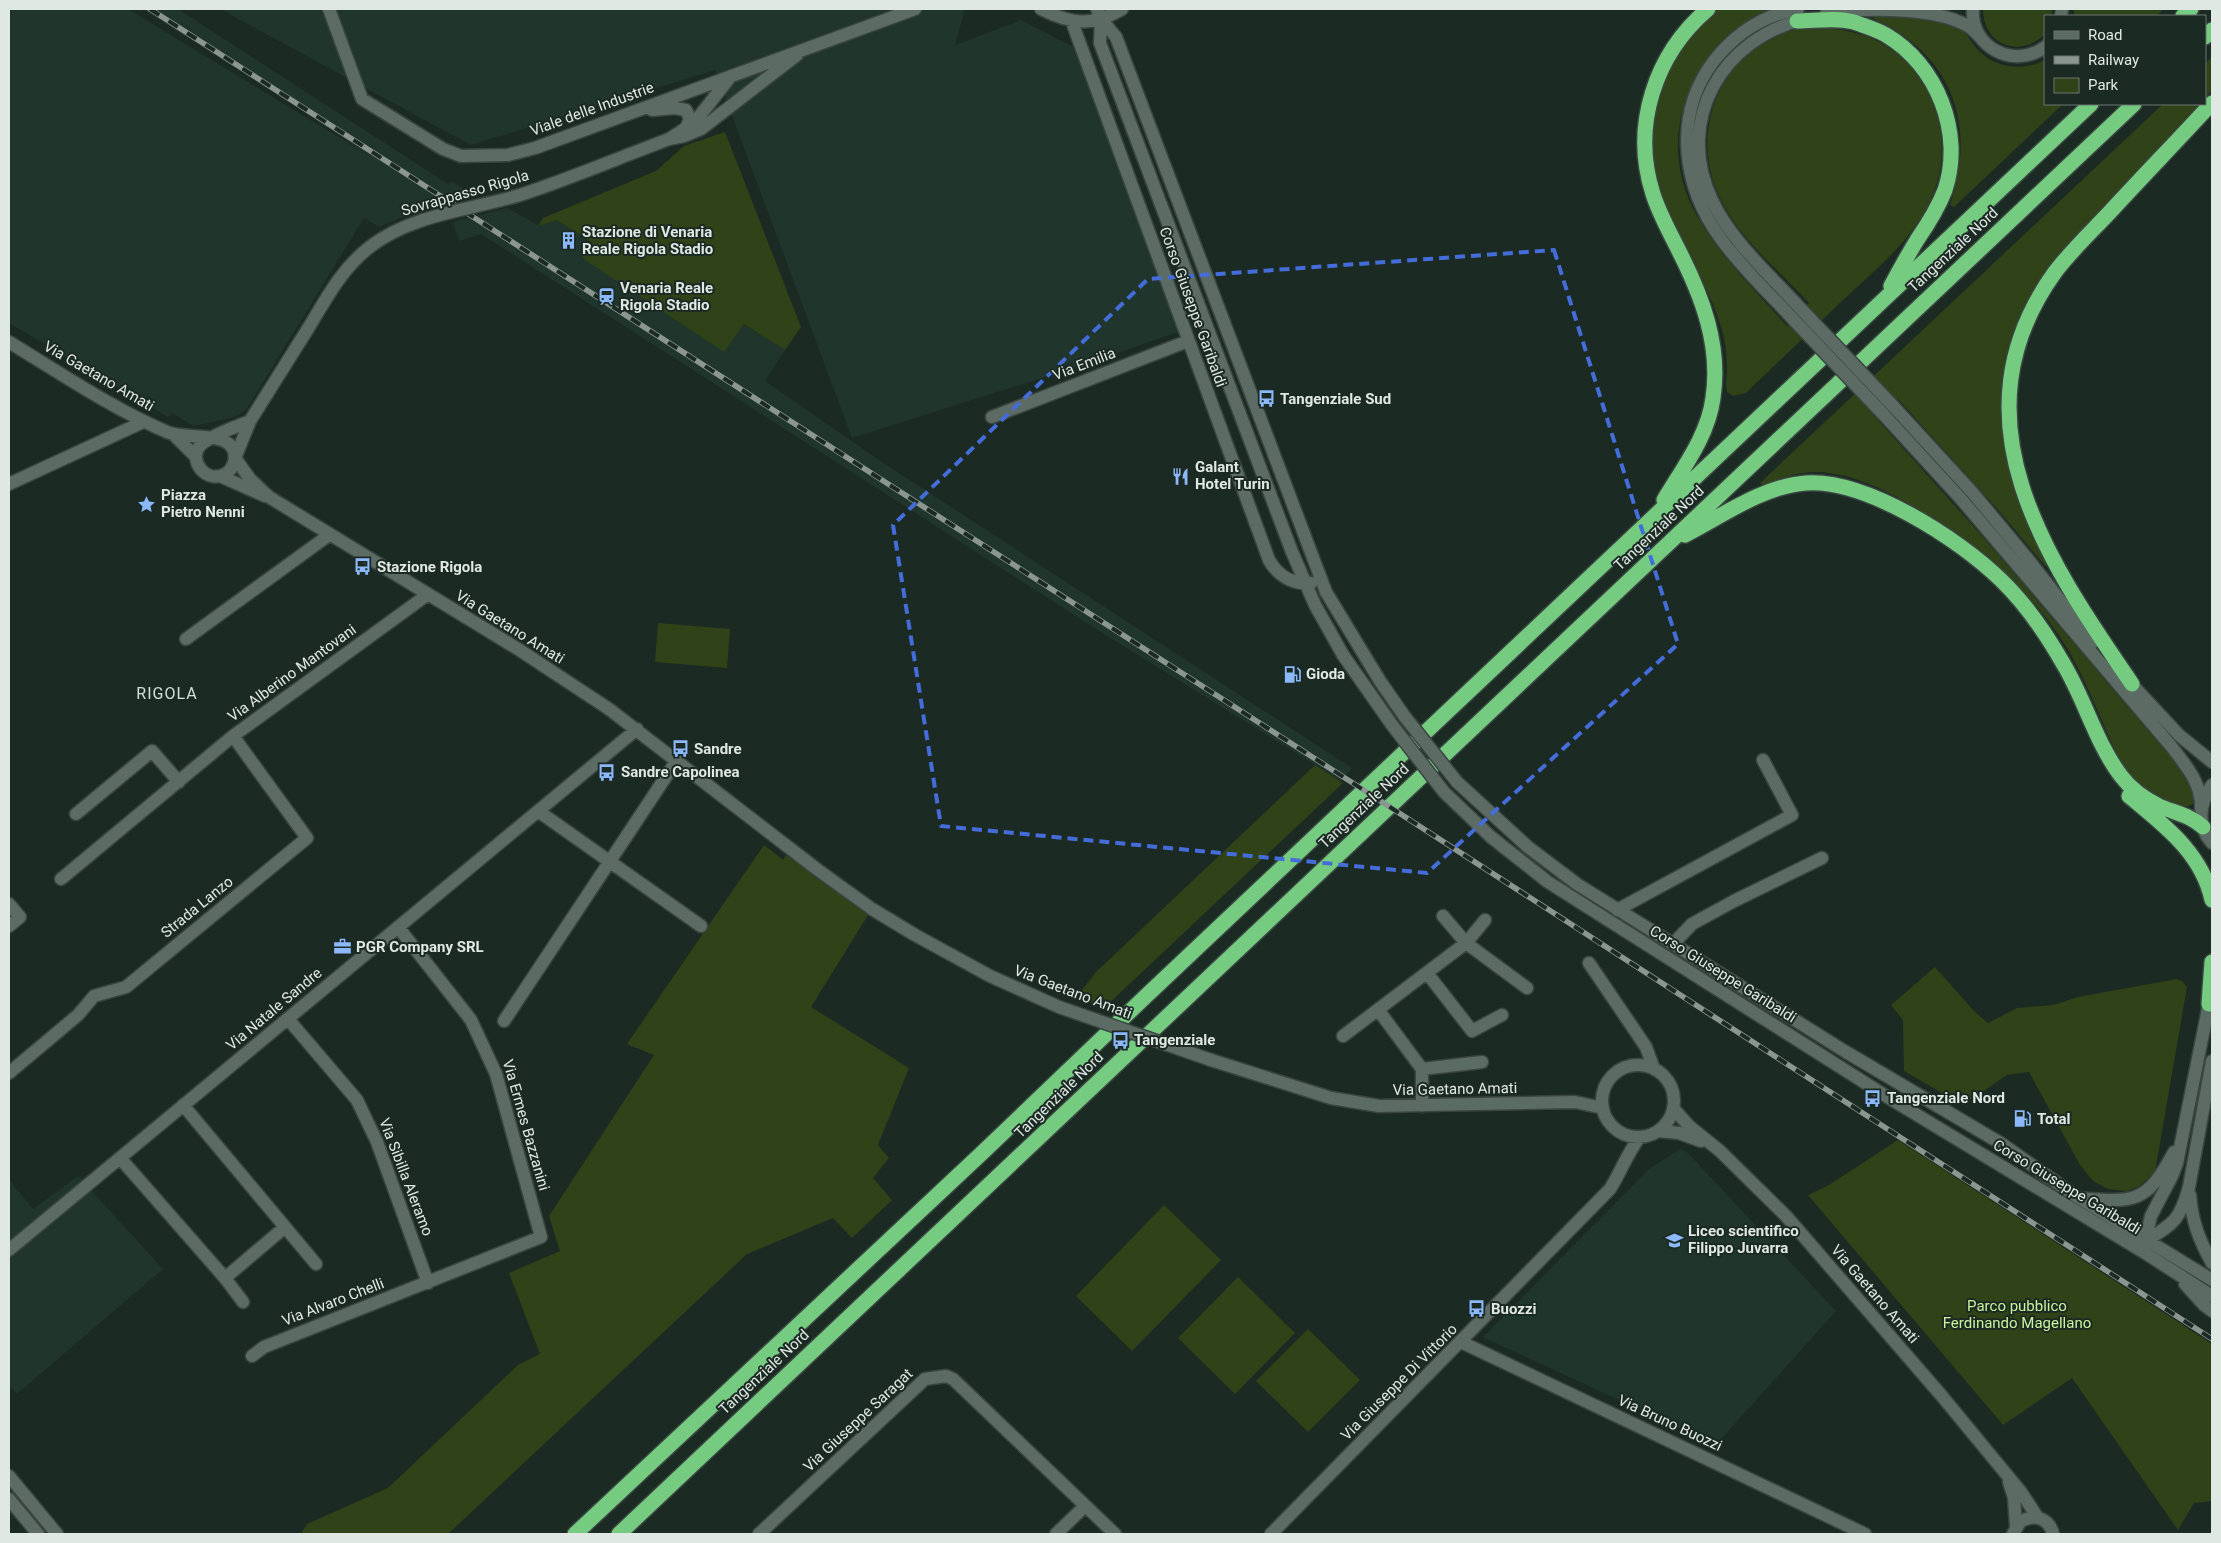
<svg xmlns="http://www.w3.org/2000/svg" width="2221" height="1543" font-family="Roboto,sans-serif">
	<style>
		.built { fill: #20352c }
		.green { fill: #304217 }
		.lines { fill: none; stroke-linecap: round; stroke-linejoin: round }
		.minor-casing { stroke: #3a4541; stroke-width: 15 }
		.highway-casing { stroke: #3a4541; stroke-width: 18 }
		.minor { stroke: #5c6b64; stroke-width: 12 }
		.highway { stroke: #75cc80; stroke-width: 15 }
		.rail-casing { stroke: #8b9691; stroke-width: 5.5 }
		.rail { stroke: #1c2a24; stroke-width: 4; stroke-dasharray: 11; stroke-linecap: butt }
		.minor-bridge-casing { stroke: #3a4541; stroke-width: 15; stroke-linecap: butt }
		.minor-bridge { stroke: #5c6b64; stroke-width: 12 }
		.marked { fill: none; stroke: #446dda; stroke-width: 4; stroke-dasharray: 10 6; stroke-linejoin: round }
		.labels { text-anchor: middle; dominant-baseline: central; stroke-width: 4; stroke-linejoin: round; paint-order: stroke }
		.street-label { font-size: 15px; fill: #e0e8e4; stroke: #1c2a24 }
		.poi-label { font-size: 15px; font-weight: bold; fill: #e0e8e4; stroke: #1c2a24; text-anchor: start }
		.park-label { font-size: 15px; fill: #caf29a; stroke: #1c2a24 }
		.neighbourhood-label { font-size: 16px; letter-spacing: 1px; fill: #cee0d7; stroke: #1c2a24 }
	</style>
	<rect width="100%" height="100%" fill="#1c2a24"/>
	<!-- built -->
	<path class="built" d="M 9,9 L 128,9 L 373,158 L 300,109 L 142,9 L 178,9 L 448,184 L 452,181 L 473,194 L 427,207 L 379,227 L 364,218 L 246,410 L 235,417 L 194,426 L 172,413 L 168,417 L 9,323 Z
		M 220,9 L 965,9 L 955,45 L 1021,20 L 1083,52 L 1184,330 L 1077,367 L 852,438 L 715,70 L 471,145 Z
		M 507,208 L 538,225 L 557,220 L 592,242 L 582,258 L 724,351 L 744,324 L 785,350 L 765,381 L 879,460 L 1352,768 L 1341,781 L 1099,631 L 481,234 L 459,241 L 453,222 Z
		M 1680,1149 L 1688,1153 L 1836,1311 L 1716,1445 L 1483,1337 L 1649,1169 Z
		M 78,1176 L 163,1269 L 17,1394 L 9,1385 L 9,1180 L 33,1209 Z"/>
	<!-- green -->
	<path class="green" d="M 1717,9 L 1772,9 C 1693,45 1652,134 1696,214 C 1718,255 1757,292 1787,326 L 1809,303 C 1780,272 1745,243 1724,206 C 1691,149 1708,72 1769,41 C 1780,35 1793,29 1806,27 C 1820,26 1837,29 1851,32 C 1885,39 1912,61 1928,93 C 1944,123 1946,160 1934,192 C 1917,237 1877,268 1843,300 C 1811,331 1778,362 1746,393 L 1733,396 L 1727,392 C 1725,384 1727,377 1727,369 C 1727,354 1725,338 1720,324 C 1708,285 1685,250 1668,214 C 1646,167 1646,105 1672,59 C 1682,43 1699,27 1712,13 Z
		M 1983,9 L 2052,9 L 2052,16 L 2045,16 L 2045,34 C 2020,59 1983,45 1983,9 Z
		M 2074,9 L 2164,9 L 2156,16 L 2074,16 Z
		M 1875,15 C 1899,16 1933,15 1955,25 C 1967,31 1969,40 1978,50 C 1995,68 2023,72 2045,60 L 2045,104 L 2063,104 L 1954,207 L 1950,205 C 1977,125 1953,55 1874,19 Z
		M 2212,57 L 2212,90 L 2205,98 L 2205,64 Z
		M 2163,104 L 2200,104 L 2053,264 C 2035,290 2018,317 2010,348 C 1998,388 2000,438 2011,477 C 2020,508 2035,536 2050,564 L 2046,567 L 2000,512 L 1898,399 L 1877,419 L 1983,537 L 2176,763 L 2193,791 L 2193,804 L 2186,807 C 2172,803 2157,799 2145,790 C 2121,771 2112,743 2100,716 C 2090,693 2080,670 2067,648 C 2030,588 1979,546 1919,510 C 1888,491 1855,474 1818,472 C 1799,471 1780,479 1763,485 L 1760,483 Z
		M 725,132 L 801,327 L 785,350 L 744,324 L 724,352 L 582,258 L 591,242 L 557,220 L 538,226 L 543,218 L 656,171 L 684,146 Z
		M 658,623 L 730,629 L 727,668 L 655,662 Z
		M 1315,765 L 1343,783 L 1104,1008 L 1076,998 L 1096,972 Z
		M 764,845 L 783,860 L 786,855 L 868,915 L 811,1007 L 909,1068 L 878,1145 L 889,1158 L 873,1178 L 892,1200 L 852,1238 L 833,1218 L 747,1254 L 448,1534 L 301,1534 L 307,1524 L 388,1488 L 518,1365 L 540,1354 L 509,1273 L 560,1251 L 549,1216 L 654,1055 L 627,1044 Z
		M 1935,967 L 1974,1011 L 1988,1023 L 2017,1008 L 2053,1005 L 2078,997 L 2177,979 L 2183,982 L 2187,987 L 2155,1172 L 2138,1187 L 2127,1191 L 2108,1189 L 2093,1181 L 2080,1165 L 2029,1072 L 2007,1075 L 1963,1105 L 1904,1071 L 1903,1020 L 1891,1005 Z
		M 1898,1140 L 2212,1344 L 2212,1501 L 2194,1503 L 2178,1530 L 2072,1378 L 2003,1425 L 1808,1195 L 1829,1185 Z
		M 1164,1205 L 1221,1260 L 1132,1351 L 1076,1296 Z
		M 1238,1277 L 1295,1333 L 1235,1394 L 1178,1338 Z
		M 1308,1329 L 1360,1380 L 1308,1432 L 1256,1381 Z"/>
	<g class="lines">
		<defs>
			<path id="minor" d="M 329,9 L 362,99 L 443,149 L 461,156 L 508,155 L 535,148 L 915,9
				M 1041,9 C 1071,24 1092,27 1122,9
				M 1097,9 L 1101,19 L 1116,37 L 1326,592 L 1380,681 L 1405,717
				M 1973,9 C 1970,47 2014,70 2045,47
				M 1825,15 C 1861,7 1933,7 1966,25 C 1972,28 1976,33 1980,37
				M 2061,16 L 2062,9
				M 1101,19 L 1100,43 L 1292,552 L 1315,605 L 1343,655 L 1392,725
				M 1072,22 L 1269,560 C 1278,576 1293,585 1311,583
				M 652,110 L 675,108 L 686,110 L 690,119 L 686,128
				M 669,139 L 684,136 L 701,129 L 797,55
				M 630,154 L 669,139 L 694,123 L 731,76
				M 1801,309 C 1771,276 1730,240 1712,200 C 1674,120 1722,38 1805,19
				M 1792,318 C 1768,292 1741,267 1721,239 C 1682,186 1673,116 1713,62 C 1734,35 1763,15 1798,9
				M 9,342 C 60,373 111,408 167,432 C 183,439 217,433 229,444 C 239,453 235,470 223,475 C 206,482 189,462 199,447 C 206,437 238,426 250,421
				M 1894,407 L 1972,492 L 2027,558 L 2093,642
				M 1884,415 L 1961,499 L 2171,746 C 2186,766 2202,783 2201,809
				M 992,417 L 1188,341
				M 175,436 L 196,457
				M 235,458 L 250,479 L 269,497 L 518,649 L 609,709 L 818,870 L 872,909 L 915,935 L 990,976 L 1059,1007
				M 235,458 L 250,421 L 309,327
				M 220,476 L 265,496
				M 9,484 L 143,422
				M 186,639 L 329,535
				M 2125,677 L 2179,735 L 2212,762
				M 1457,782 L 1528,847 L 1577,884 L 1846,1052 L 2002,1144 L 2077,1197 L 2212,1280
				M 2212,785 C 2200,802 2196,826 2212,843
				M 1444,792 L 1491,837 L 1548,882 L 1889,1098 L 2142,1251 L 2212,1296
				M 538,811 L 701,926
				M 76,814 L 152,751 L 179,782
				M 61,879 L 233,736 L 427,595
				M 9,904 L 20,917 L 9,926
				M 1617,910 L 1792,815 L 1763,760
				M 1443,916 L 1466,943 L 1527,988
				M 1673,944 L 1692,924 L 1734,901 L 1822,858
				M 1589,963 L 1646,1047 L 1654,1069
				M 1427,973 L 1472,1031 L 1502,1015
				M 1379,1011 L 1422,1069 L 1422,1106
				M 288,1019 L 357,1100 L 377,1142 L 428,1283
				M 504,1021 L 677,760
				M 1343,1036 L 1466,943 L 1485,920
				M 1211,1060 L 1331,1098 L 1379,1106 L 1575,1102 L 1603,1108
				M1602 1101a36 36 0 1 1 72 0a36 36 0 1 1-72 0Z
				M 1422,1069 L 1482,1062
				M 9,1073 L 78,1015 L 94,996 L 126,987 L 307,838 L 233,736
				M 183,1105 L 316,1264
				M 1673,1108 L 1689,1126 L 1720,1151 L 1786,1216 L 1941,1395 L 2021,1492 L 2038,1518
				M 1658,1131 L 1679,1133 L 1701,1141
				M 120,1158 L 225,1278 L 243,1302
				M 2190,1195 C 2192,1221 2199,1240 2212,1263
				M 2079,1198 C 2135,1203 2147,1203 2174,1152
				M 2147,1240 C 2175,1223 2180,1219 2189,1187 L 2212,1061
				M 2144,1246 L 2151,1216 L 2172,1176 L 2177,1163 L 2211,994
				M 9,1250 L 637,729
				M 225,1278 L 285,1227
				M 2185,1284 L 2204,1305 L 2212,1311
				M 1461,1342 L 1865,1534
				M 252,1356 L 264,1347 L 541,1237 L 496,1074 L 471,1020 L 398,927
				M 9,1476 L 57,1534
				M 2009,1482 L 2014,1498 L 2016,1526
				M 9,1499 L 38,1534
				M 759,1534 L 925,1379 L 946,1376 L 953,1379 L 1115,1534
				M 1056,1534 L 1085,1506
				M 1271,1534 L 1610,1189 C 1621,1172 1627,1153 1640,1137
				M 2013,1534 L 2020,1522 C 2034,1513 2049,1518 2053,1534"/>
			<path id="highway" d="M 2183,16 L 2191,9
				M 1797,21 C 1815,21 1836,17 1854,22 C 1864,26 1876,29 1886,35 C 1937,65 1964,133 1945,190 C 1938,208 1928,224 1917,240 C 1908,255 1899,271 1891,286
				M 2205,37 L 2212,30
				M 1664,500 C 1683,468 1708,436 1713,398 C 1721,345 1702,296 1678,249 C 1669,231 1659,213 1653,194 C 1631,126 1655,54 1708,9
				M 1685,535 C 1722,516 1763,486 1806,483 C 1866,479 1959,539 2001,580 C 2026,604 2047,635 2064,665 C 2085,700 2096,743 2121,776 C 2130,788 2145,799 2159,806 C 2175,813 2190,815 2203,827
				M 2132,684 C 2046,559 1950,418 2055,272 C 2071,251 2091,232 2109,213 C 2143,176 2178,140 2212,103
				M 2129,796 C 2164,825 2202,853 2212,900
				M 2209,1004 L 2212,962
				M 575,1534 L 982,1153 L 1146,996 L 2091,104
				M 619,1534 L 2134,104"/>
		</defs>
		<!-- minor casing -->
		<use href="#minor" class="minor-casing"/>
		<!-- highway casing -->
		<use href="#highway" class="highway-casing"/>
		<!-- minor -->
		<use href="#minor" class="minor"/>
		<!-- highway -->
		<use href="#highway" class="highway"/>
		<defs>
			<path id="rail" d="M 150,9 L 1345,778 L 2212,1339"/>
		</defs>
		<!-- rail casing -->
		<use href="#rail" class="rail-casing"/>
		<!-- rail -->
		<use href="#rail" class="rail"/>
		<defs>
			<path id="minor-bridge" d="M 1801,309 L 1894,407
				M 1792,318 L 1884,415
				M 309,327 C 327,297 343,267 371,246 C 413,214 471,210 520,195 C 557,183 594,168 630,154
				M 1405,717 L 1457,782
				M 1392,725 L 1444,792
				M 1059,1007 L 1211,1060"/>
		</defs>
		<!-- minor-bridge casing -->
		<use href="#minor-bridge" class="minor-bridge-casing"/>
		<!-- minor-bridge -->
		<use href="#minor-bridge" class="minor-bridge"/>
	</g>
	<!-- marked area -->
	<path class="marked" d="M 1554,250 L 1678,644 L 1427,873 L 941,826 L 893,525 L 1148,279 Z"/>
	<!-- icons -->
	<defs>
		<symbol id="building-bare" viewBox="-9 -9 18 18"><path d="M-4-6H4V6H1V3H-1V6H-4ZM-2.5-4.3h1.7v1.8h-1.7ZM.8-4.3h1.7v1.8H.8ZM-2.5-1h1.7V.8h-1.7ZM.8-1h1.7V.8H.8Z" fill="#8cb9fc" stroke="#1c2a24" stroke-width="2.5" paint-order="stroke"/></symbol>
		<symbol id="station-bare" viewBox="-9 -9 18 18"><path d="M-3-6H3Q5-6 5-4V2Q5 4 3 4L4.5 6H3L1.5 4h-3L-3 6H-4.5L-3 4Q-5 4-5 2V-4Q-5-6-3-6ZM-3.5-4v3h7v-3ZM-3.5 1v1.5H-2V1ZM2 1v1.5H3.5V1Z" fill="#8cb9fc" stroke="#1c2a24" stroke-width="2.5" paint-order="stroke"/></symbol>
		<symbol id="bus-bare" viewBox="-9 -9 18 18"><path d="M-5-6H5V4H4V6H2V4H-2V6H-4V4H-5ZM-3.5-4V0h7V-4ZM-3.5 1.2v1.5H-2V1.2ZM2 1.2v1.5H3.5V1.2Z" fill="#8cb9fc" stroke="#1c2a24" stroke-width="2.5" paint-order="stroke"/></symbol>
		<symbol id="restaurant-bare" viewBox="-9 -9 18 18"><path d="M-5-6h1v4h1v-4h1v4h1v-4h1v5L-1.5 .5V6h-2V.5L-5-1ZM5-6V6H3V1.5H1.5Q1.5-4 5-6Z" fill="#8cb9fc" stroke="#1c2a24" stroke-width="2.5" paint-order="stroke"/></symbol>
		<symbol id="sight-bare" viewBox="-9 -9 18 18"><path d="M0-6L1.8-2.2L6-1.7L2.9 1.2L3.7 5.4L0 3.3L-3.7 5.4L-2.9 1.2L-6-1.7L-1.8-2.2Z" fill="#8cb9fc" stroke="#1c2a24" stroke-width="2.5" paint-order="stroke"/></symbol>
		<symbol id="fuel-bare" viewBox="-9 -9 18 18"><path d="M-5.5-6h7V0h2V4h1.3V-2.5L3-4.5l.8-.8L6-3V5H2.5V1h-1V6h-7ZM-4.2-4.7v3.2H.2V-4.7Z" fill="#8cb9fc" stroke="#1c2a24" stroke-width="2.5" paint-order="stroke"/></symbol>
		<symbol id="office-bare" viewBox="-9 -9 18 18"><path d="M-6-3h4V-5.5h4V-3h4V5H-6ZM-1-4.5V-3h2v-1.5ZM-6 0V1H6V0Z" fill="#8cb9fc" stroke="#1c2a24" stroke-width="2.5" paint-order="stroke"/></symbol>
		<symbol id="school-bare" viewBox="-9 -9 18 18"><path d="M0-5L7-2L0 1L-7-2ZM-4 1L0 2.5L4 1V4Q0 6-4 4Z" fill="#8cb9fc" stroke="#1c2a24" stroke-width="2.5" paint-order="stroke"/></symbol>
	</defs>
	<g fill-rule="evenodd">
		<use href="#building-bare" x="556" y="228" width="25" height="25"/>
		<use href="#station-bare" x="594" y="284" width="25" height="25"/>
		<use href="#bus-bare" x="1254" y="386" width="25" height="25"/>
		<use href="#restaurant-bare" x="1168" y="464" width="25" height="25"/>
		<use href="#sight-bare" x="134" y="492" width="25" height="25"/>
		<use href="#bus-bare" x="350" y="554" width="25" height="25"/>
		<use href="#fuel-bare" x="1280" y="662" width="25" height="25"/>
		<use href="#bus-bare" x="668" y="736" width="25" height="25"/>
		<use href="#bus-bare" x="594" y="760" width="25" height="25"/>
		<use href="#office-bare" x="330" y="934" width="25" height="25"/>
		<use href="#bus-bare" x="1108" y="1028" width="25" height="25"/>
		<use href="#bus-bare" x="1860" y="1086" width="25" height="25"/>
		<use href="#fuel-bare" x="2010" y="1106" width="25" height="25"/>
		<use href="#school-bare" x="1662" y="1228" width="25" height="25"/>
		<use href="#bus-bare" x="1464" y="1296" width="25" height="25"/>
	</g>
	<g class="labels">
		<!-- street labels -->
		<g class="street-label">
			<text transform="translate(592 109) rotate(-20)">Viale delle Industrie</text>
			<text transform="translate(465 193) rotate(-16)">Sovrappasso Rigola</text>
			<text transform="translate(1953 250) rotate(-43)">Tangenziale Nord</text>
			<text transform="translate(1193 307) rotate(70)">Corso Giuseppe Garibaldi</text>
			<text transform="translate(1084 364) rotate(-21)">Via Emilia</text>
			<text transform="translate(99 376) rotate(30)">Via Gaetano Amati</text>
			<text transform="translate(1659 528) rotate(-43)">Tangenziale Nord</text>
			<text transform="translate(510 627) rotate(32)">Via Gaetano Amati</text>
			<text transform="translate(292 673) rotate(-36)">Via Alberino Mantovani</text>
			<text transform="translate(1364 806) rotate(-43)">Tangenziale Nord</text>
			<text transform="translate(197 907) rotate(-39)">Strada Lanzo</text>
			<text transform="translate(1723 974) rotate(32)">Corso Giuseppe Garibaldi</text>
			<text transform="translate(1073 992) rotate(21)">Via Gaetano Amati</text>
			<text transform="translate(274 1009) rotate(-40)">Via Natale Sandre</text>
			<text transform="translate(1455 1089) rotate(-1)">Via Gaetano Amati</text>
			<text transform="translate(1059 1095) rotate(-44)">Tangenziale Nord</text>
			<text transform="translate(526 1125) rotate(74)">Via Ermes Bazzanini</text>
			<text transform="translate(406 1177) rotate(69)">Via Sibilla Aleramo</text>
			<text transform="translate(2067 1187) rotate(31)">Corso Giuseppe Garibaldi</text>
			<text transform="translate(1875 1294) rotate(49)">Via Gaetano Amati</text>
			<text transform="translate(333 1302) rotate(-21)">Via Alvaro Chelli</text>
			<text transform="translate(764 1372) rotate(-43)">Tangenziale Nord</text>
			<text transform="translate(1399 1382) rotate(-45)">Via Giuseppe Di Vittorio</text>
			<text transform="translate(858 1420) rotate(-43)">Via Giuseppe Saragat</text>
			<text transform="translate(1670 1423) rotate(25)">Via Bruno Buozzi</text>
		</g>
		<!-- poi labels -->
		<g class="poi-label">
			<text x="582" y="232">Stazione di Venaria<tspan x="582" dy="17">Reale Rigola Stadio</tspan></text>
			<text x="620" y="288">Venaria Reale<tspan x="620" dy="17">Rigola Stadio</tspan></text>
			<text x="1280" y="399">Tangenziale Sud</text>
			<text x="1195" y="467">Galant<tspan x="1195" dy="17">Hotel Turin</tspan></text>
			<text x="161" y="495">Piazza<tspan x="161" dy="17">Pietro Nenni</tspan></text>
			<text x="377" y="567">Stazione Rigola</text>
			<text x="1306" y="674">Gioda</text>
			<text x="694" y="749">Sandre</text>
			<text x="621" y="772">Sandre Capolinea</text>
			<text x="356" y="947">PGR Company SRL</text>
			<text x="1134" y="1040">Tangenziale</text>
			<text x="1887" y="1098">Tangenziale Nord</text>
			<text x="2037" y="1119">Total</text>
			<text x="1688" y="1231">Liceo scientifico<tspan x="1688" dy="17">Filippo Juvarra</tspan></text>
			<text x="1491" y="1309">Buozzi</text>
		</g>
		<!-- park labels -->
		<g class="park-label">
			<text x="2017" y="1306">Parco pubblico<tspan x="2017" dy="17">Ferdinando Magellano</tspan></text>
		</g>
		<!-- neighbourhood labels -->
		<g class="neighbourhood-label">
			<text x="167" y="693">RIGOLA</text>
		</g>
	</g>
	<!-- border -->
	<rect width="2221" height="1543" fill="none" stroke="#e0e8e4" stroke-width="20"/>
	<!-- legend -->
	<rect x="2044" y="15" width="162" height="90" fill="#1c2a24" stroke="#6a7671"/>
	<rect x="2054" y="31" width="25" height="8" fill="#5c6b64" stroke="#6a7671"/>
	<text x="2088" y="40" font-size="15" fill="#e0e8e4">Road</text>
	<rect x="2054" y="56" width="25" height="8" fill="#8b9691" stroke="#6a7671"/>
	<text x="2088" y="65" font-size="15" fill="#e0e8e4">Railway</text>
	<rect x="2054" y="78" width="25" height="15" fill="#304217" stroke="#6a7671"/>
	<text x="2088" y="90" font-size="15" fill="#e0e8e4">Park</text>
</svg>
